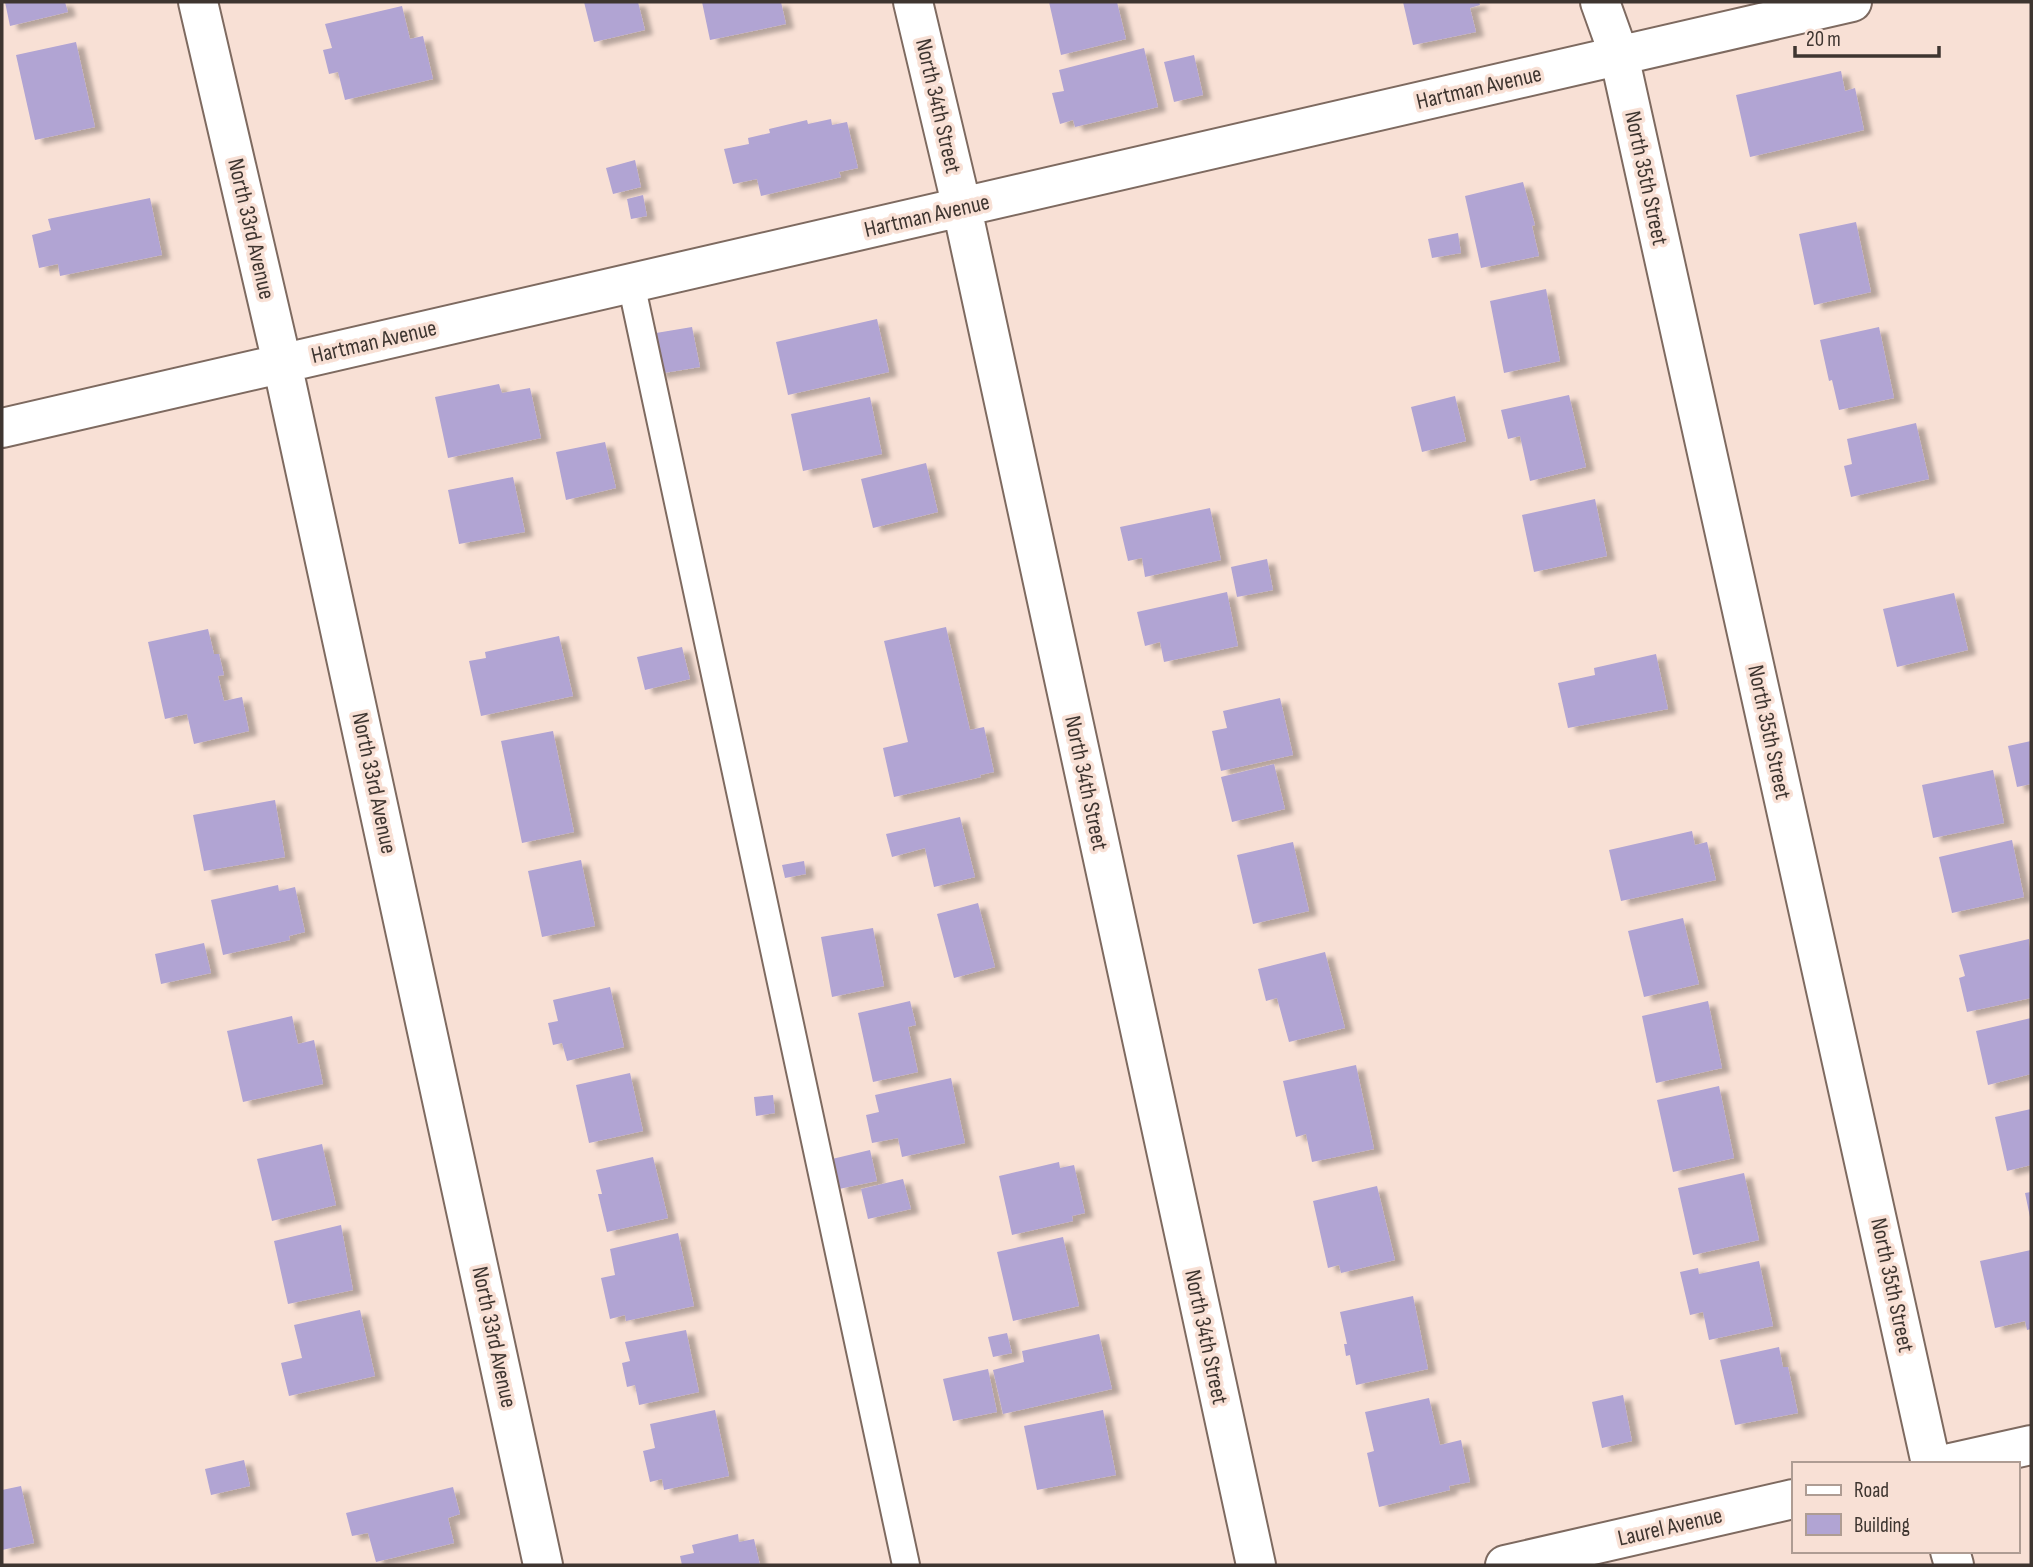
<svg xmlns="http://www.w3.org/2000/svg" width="2033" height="1567" font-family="'Sofia Sans Condensed',sans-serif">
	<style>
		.building { fill: #b1a4d3; filter: url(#shadow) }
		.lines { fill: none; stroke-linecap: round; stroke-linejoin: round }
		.lane-casing { stroke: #7e6a60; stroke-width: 30 }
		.street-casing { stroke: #7e6a60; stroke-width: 42 }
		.lane { stroke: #fff; stroke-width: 26 }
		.street { stroke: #fff; stroke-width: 38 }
		.labels { text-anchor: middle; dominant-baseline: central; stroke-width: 7; stroke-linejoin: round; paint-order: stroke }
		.street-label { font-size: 23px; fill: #3e3530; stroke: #f8e0d5 }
	</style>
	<defs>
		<filter id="shadow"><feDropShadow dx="8" dy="4.5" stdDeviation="2" flood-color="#0004"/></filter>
	</defs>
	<rect width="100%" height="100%" fill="#f8e0d5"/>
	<!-- building -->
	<path class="building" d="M 5,2 L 65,2 L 68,12 L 10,26 Z
		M 584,2 L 638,2 L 645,30 L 594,42 Z
		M 702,2 L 781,2 L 786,24 L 710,40 Z
		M 1049,2 L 1117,2 L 1126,39 L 1061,55 Z
		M 1403,2 L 1479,2 L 1480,5 L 1470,8 L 1476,32 L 1413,45 Z
		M 402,6 L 410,39 L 423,36 L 433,79 L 345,100 L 338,72 L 329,74 L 323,50 L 332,48 L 325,24 Z
		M 76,42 L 95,127 L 35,140 L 16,55 Z
		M 1144,48 L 1158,107 L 1075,127 L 1073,120 L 1060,124 L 1052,93 L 1064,91 L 1059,70 Z
		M 1194,55 L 1203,95 L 1174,102 L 1164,62 Z
		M 1841,71 L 1845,91 L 1855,88 L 1864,130 L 1750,157 L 1736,95 Z
		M 831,119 L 832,125 L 847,122 L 858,168 L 839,172 L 841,177 L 761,196 L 757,179 L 733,184 L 724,149 L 749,144 L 748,138 L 770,133 L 769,129 L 807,120 L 808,124 Z
		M 635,160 L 641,187 L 613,194 L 606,168 Z
		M 1523,182 L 1535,225 L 1532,226 L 1539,256 L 1481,268 L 1465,196 Z
		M 643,195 L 647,216 L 631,219 L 627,199 Z
		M 150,198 L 162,255 L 60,276 L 58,264 L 39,268 L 32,235 L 51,230 L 48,219 Z
		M 1856,222 L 1871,292 L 1814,305 L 1799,234 Z
		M 1458,233 L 1461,253 L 1432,258 L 1428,239 Z
		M 1546,289 L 1560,361 L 1504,373 L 1490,301 Z
		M 877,319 L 889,372 L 788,395 L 776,342 Z
		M 692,327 L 700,367 L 658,374 L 650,334 Z
		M 1879,327 L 1894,398 L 1839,410 L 1832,380 L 1829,381 L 1820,340 Z
		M 499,384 L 502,393 L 530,388 L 541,438 L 448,458 L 435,397 Z
		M 1569,395 L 1586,467 L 1530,481 L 1520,436 L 1508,439 L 1501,410 Z
		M 1455,396 L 1466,441 L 1422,452 L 1411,407 Z
		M 870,397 L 882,454 L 803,471 L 791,414 Z
		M 1916,423 L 1929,479 L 1851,497 L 1844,466 L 1852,464 L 1847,439 Z
		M 605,442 L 616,488 L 566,500 L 556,452 Z
		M 926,463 L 938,512 L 873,528 L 861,479 Z
		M 513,477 L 525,532 L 459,544 L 448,490 Z
		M 1595,499 L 1607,556 L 1534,572 L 1522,515 Z
		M 1210,508 L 1221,560 L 1145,577 L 1142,558 L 1128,561 L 1120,527 Z
		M 1267,559 L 1273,590 L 1237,597 L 1231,567 Z
		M 1227,592 L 1238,646 L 1164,662 L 1160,642 L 1145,646 L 1137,612 Z
		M 1954,593 L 1968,650 L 1897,667 L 1883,609 Z
		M 946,627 L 970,730 L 984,727 L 994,772 L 980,775 L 981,777 L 894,797 L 883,748 L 908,742 L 884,641 Z
		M 208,629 L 214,654 L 219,654 L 224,675 L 218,676 L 224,701 L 242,697 L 249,731 L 194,744 L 187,714 L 165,719 L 148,642 Z
		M 559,636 L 573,696 L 481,716 L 469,661 L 486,658 L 485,652 Z
		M 682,647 L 690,679 L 645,690 L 637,657 Z
		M 1656,654 L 1668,709 L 1568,728 L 1558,683 L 1595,675 L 1594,668 Z
		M 1280,698 L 1293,755 L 1221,771 L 1212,731 L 1227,728 L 1223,711 Z
		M 553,731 L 574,832 L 522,843 L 501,741 Z
		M 2031,741 L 2031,784 L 2017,787 L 2008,746 Z
		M 1274,764 L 1285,809 L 1232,822 L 1221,777 Z
		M 1993,770 L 2004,823 L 1933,838 L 1922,785 Z
		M 275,800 L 285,857 L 204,871 L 193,815 Z
		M 960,817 L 975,877 L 934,887 L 925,848 L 892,857 L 886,834 Z
		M 1692,831 L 1695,845 L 1707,842 L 1716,880 L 1621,901 L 1609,850 Z
		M 2012,840 L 2024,897 L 1952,913 L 1939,857 Z
		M 1293,842 L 1309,911 L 1253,924 L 1237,855 Z
		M 581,860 L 595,926 L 542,937 L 528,871 Z
		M 804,861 L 806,874 L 785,878 L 782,865 Z
		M 278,885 L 279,891 L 295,887 L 305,932 L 289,936 L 290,940 L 223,955 L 211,900 Z
		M 978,903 L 995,967 L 954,978 L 937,914 Z
		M 1683,918 L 1699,984 L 1644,997 L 1628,931 Z
		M 873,928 L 884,986 L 832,997 L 821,937 Z
		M 2029,939 L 2031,998 L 1967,1012 L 1959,978 L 1965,976 L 1959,955 Z
		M 204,943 L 211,973 L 161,984 L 155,954 Z
		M 1325,952 L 1345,1028 L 1289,1042 L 1277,998 L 1266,1001 L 1258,969 Z
		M 610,987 L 624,1047 L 567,1061 L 562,1043 L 553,1045 L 548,1023 L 558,1021 L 553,1000 Z
		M 910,1001 L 916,1025 L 908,1027 L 918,1072 L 873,1082 L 858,1013 Z
		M 1708,1001 L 1722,1068 L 1656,1083 L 1642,1016 Z
		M 292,1016 L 298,1044 L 314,1040 L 323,1084 L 243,1102 L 227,1031 Z
		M 2031,1018 L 2031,1074 L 1988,1085 L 1976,1031 Z
		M 1356,1065 L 1374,1149 L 1312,1162 L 1306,1134 L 1296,1137 L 1283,1081 Z
		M 630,1073 L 643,1131 L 589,1143 L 576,1085 Z
		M 951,1078 L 965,1143 L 902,1157 L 898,1138 L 872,1143 L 866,1115 L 879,1112 L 875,1095 Z
		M 1719,1086 L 1734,1158 L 1673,1172 L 1657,1100 Z
		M 773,1095 L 775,1113 L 756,1116 L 754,1097 Z
		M 2031,1109 L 2031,1165 L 2007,1171 L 1995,1117 Z
		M 322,1144 L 336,1205 L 272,1221 L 257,1159 Z
		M 870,1150 L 877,1181 L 839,1189 L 832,1159 Z
		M 653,1157 L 668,1218 L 607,1232 L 598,1194 L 602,1194 L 596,1170 Z
		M 1059,1162 L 1060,1168 L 1074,1165 L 1085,1213 L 1072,1216 L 1073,1221 L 1012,1235 L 999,1176 Z
		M 1744,1173 L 1759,1240 L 1693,1255 L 1678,1188 Z
		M 903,1179 L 911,1209 L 868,1219 L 861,1189 Z
		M 1377,1186 L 1395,1260 L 1341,1273 L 1339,1265 L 1328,1268 L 1313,1201 Z
		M 2031,1192 L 2031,1217 L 2030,1217 L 2025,1193 Z
		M 341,1225 L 353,1290 L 288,1304 L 274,1241 Z
		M 678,1233 L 694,1306 L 626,1321 L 625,1315 L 610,1319 L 601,1278 L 615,1275 L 610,1249 Z
		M 1063,1237 L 1079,1306 L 1013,1321 L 997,1252 Z
		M 2031,1250 L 2031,1329 L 2027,1330 L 2025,1321 L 1995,1328 L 1980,1261 Z
		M 1759,1261 L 1773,1326 L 1709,1340 L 1703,1312 L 1690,1315 L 1680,1272 L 1698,1268 L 1699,1274 Z
		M 1413,1296 L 1428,1369 L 1356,1385 L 1350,1355 L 1346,1356 L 1344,1344 L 1347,1344 L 1340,1312 Z
		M 360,1310 L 375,1376 L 289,1396 L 281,1363 L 302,1358 L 294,1325 Z
		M 686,1330 L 699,1392 L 639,1405 L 635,1385 L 627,1387 L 622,1363 L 630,1361 L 625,1342 Z
		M 1007,1333 L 1012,1353 L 993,1357 L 988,1337 Z
		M 1099,1334 L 1112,1389 L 1003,1414 L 993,1370 L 1024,1362 L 1022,1351 Z
		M 1779,1347 L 1783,1367 L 1788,1367 L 1798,1413 L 1735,1425 L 1720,1360 Z
		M 988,1369 L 997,1412 L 953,1421 L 943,1379 Z
		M 1623,1395 L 1632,1441 L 1602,1448 L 1592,1402 Z
		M 1429,1398 L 1440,1445 L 1461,1440 L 1470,1482 L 1449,1486 L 1450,1490 L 1379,1507 L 1367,1453 L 1374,1451 L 1365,1412 Z
		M 715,1410 L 729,1476 L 664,1490 L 662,1479 L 650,1482 L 643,1451 L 655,1448 L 650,1424 Z
		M 1103,1410 L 1116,1475 L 1037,1490 L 1024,1426 Z
		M 244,1460 L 250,1486 L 211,1495 L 205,1469 Z
		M 21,1486 L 34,1543 L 2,1550 L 2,1490 Z
		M 453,1487 L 460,1514 L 448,1518 L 454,1543 L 376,1562 L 368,1533 L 352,1536 L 346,1513 Z
		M 738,1534 L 739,1542 L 754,1539 L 760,1565 L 682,1565 L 680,1556 L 694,1553 L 692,1545 Z"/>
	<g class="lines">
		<defs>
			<path id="lane" d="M 631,283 L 906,1565"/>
			<path id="street" d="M 198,2 L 282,363 L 543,1565
				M 913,2 L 962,208 L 1256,1565
				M 1600,2 L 1619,55 L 1931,1464
				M 2,428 L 1852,2
				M 1946,1464 L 2031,1445
				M 1950,1551 L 1954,1565
				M 1505,1565 L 1793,1499"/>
		</defs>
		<!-- lane casing -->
		<use href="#lane" class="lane-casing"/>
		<!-- street casing -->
		<use href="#street" class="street-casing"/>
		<!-- lane -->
		<use href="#lane" class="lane"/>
		<!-- street -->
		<use href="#street" class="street"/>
	</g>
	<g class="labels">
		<!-- street labels -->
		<g class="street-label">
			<text transform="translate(1479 88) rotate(-13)">Hartman Avenue</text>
			<text transform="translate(938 106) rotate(77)">North 34th Street</text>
			<text transform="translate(1646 178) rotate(78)">North 35th Street</text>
			<text transform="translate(927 216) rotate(-13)">Hartman Avenue</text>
			<text transform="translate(251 229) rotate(77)">North 33rd Avenue</text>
			<text transform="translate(374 342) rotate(-13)">Hartman Avenue</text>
			<text transform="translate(1769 732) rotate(78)">North 35th Street</text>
			<text transform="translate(374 783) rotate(78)">North 33rd Avenue</text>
			<text transform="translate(1086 783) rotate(78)">North 34th Street</text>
			<text transform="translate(1892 1285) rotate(78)">North 35th Street</text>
			<text transform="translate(494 1337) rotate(78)">North 33rd Avenue</text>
			<text transform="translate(1206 1337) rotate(78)">North 34th Street</text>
			<text transform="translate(1670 1527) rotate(-13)">Laurel Avenue</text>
		</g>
	</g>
	<!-- border -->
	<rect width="2033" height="1567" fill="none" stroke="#3e3530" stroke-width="7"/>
	<!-- legend -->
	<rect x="1792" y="1462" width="228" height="91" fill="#f8e0d5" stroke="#ae9c93" stroke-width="2"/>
	<rect x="1806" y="1485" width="35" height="10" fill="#ffffff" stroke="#ae9c93" stroke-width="2"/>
	<text x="1854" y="1497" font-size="21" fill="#3e3530">Road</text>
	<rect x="1806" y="1514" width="35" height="21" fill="#b1a4d3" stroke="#ae9c93" stroke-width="2"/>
	<text x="1854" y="1532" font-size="21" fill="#3e3530">Building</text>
	<!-- scale -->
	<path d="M1795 46v10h144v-10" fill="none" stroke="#3e3530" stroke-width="3.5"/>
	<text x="1806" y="46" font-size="21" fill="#3e3530" stroke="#f8e0d5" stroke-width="5" paint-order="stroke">20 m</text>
</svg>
